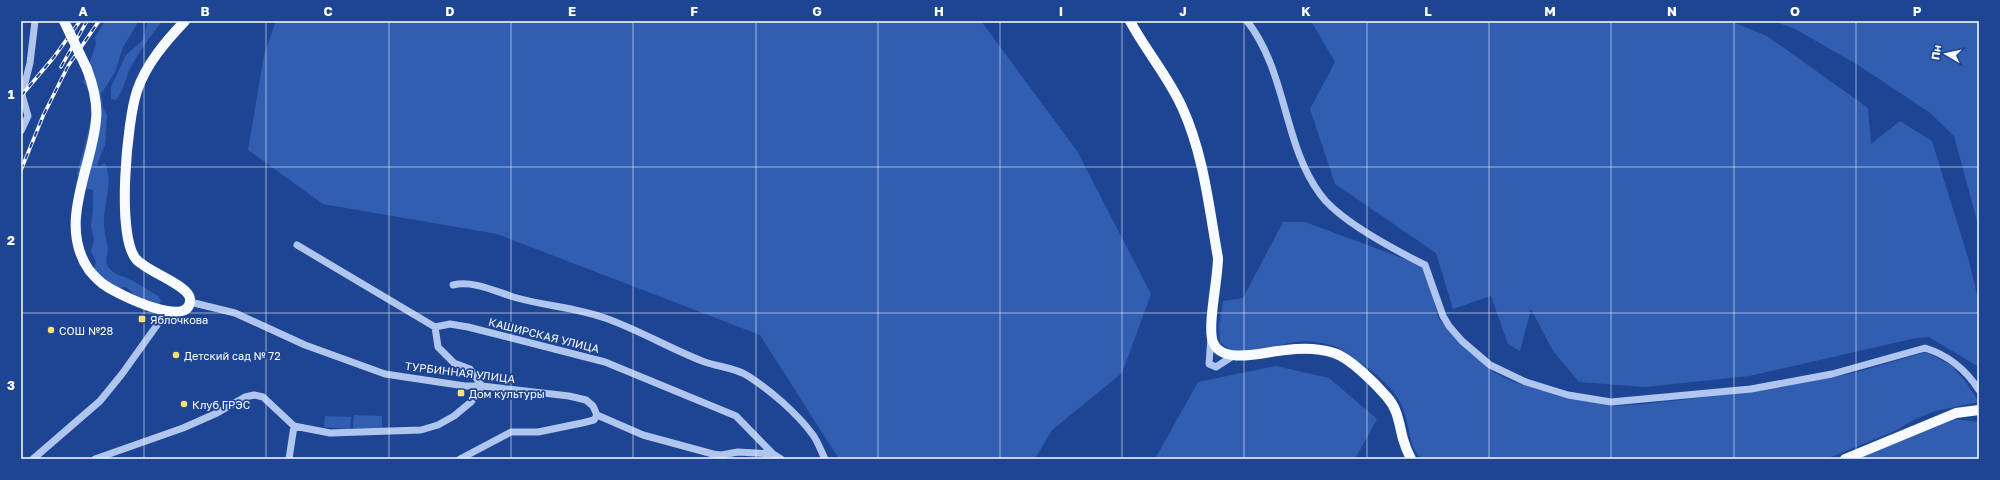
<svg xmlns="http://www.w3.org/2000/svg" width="2000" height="480" font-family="'Golos Text',sans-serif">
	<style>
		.green { fill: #325eb2 }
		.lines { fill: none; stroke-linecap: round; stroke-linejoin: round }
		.minor { stroke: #b0c6ee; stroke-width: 7 }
		.major { stroke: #f7faff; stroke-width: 10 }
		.rail-casing { stroke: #fff; stroke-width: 3.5 }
		.rail { stroke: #1e4594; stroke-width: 2; stroke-dasharray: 6; stroke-linecap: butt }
		.major-bridge { stroke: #f7faff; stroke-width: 10 }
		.grid { fill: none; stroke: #fff; stroke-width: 1; stroke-opacity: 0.55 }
		.poi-dot { fill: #fde26f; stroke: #1e4594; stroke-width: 1.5 }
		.labels { text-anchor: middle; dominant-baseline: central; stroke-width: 3.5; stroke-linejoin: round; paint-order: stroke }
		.poi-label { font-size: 11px; fill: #fff; stroke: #1e4594; text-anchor: start }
		.street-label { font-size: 11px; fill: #fff; stroke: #1e4594 }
		.neatline { fill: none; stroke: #fff; stroke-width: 1.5 }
		.grid-label { font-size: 13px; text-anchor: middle; font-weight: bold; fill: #fff }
	</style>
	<rect width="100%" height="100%" fill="#1e4594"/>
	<!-- green -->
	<path class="green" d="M 105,21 L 139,21 L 123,47 L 115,72 L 101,94 L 103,108 L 107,115 L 105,145 L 97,165 L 99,167 L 105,163 C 114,183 103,204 104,224 C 104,233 107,241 108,249 C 108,256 103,263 110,269 C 115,276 124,276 131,280 C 141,285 149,291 158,296 L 161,301 L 158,306 L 140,300 L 126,287 L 112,289 L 102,285 L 102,276 L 94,270 L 96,262 L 91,251 L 94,239 L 91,225 L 93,211 L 93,190 L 84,188 L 82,180 L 77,174 C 82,149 95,122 91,95 C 90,90 86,86 83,82 L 96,44 L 95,37 Z
		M 148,21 L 162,21 C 151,36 139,51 130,69 C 125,79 124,90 116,100 L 111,99 L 111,87 L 126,55 L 143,40 Z
		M 276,21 L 981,21 L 1077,151 L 1151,294 L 1122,373 L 1052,430 L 1035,459 L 839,459 L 760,335 L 497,234 L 323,204 L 248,150 L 264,55 Z
		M 1311,21 L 1730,21 L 1767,36 L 1868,108 L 1871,144 L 1900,121 L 1932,141 L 1969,261 L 1979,304 L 1979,367 L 1929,337 L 1916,338 L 1749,376 L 1645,387 L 1579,382 L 1553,351 L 1531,309 L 1520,351 L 1508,344 L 1491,296 L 1453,309 L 1436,253 L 1335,184 L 1310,109 L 1335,62 Z
		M 1773,21 L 1979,21 L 1979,228 L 1954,136 L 1929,112 L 1858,65 L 1795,29 Z
		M 1283,222 L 1305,222 L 1421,265 L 1431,288 L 1438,318 L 1462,346 L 1495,373 L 1514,382 L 1562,396 L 1612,406 L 1645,404 L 1750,392 L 1854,373 L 1926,352 L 1951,365 L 1965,381 L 1979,402 L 1935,411 L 1913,420 L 1895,431 L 1826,459 L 1422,459 C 1409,447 1410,430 1405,414 C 1398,389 1373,371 1352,357 C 1348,354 1342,349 1337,347 C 1325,343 1308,340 1295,342 C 1270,345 1243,364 1220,342 L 1219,327 L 1223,301 L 1243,298 Z
		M 1276,366 L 1329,378 L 1377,419 L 1355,459 L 1155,459 L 1198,382 Z
		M 354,415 L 382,416 L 382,429 L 353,428 Z
		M 325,416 L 351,417 L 350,429 L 324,427 Z
		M 1944,418 L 1979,422 L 1979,459 L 1846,459 Z"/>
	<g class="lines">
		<!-- minor -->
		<path class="minor" d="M 1247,21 C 1287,72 1283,144 1320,194 C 1339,221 1395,250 1425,265 L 1443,316 L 1449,326 L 1462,341 L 1490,365 L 1526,382 L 1568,395 L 1611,402 L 1751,389 L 1832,374 L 1925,348 C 1948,355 1966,370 1979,390
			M 21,131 L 28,116 L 22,95 L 30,63 L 35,21
			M 297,245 L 435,327 L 450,324 L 468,327 L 605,362 L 736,416 L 773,454 L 781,459
			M 453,285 C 474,280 496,292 517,298 C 546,306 577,308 605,318 C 639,330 669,348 702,361 C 717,367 734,367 748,376 C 770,390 797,413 813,435 C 818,442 821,451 825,459
			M 190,302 L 235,313 L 305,345 L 385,374 L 465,386 L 482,386 L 569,396 L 586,400 L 593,406 L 597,415 L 643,435 L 713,454 L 721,455 L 738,452 L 773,454
			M 435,327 L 438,347 L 454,363 L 470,369 L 482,386
			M 1211,337 L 1209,364 L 1216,367 L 1233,356
			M 33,459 L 100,401 L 122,374 L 167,311
			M 95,459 L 183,428 L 217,413 L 245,397 L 254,395 L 263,397 L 294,426 L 330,433 L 421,430 L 438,425 L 454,416 L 471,402 L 482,386
			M 289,459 L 294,426
			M 460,459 L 511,432 L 538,432 L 582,423 L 594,420 L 597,415"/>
		<!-- major -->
		<path class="major" d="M 1130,21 C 1146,51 1168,76 1182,107 C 1204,155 1209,208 1218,258 C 1218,279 1207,327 1213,342 C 1222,366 1267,351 1286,350 C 1301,348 1319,348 1334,353 C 1350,358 1376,384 1387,397 C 1398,409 1399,424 1403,439 C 1405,446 1408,453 1411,459
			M 87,69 C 93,85 98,102 96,120 C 92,168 57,224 89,270 C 94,276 99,282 106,286 C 118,294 192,331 190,299 C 189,285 147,272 136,259 C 116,235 127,121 137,91 C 146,64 166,41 185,21
			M 1845,459 L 1956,413 L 1979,410"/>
		<defs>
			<path id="rail" d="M 61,67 L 87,21
				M 21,96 L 54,57 L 80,21
				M 21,170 L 43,116 L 68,66 L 99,21"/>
		</defs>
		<!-- rail casing -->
		<use href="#rail" class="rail-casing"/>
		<!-- rail -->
		<use href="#rail" class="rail"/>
		<!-- major-bridge -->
		<path class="major-bridge" d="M 64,21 L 87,69"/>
	</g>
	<!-- grid -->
	<path class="grid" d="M 144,21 L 144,459M 266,21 L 266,459M 389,21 L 389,459M 511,21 L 511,459M 633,21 L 633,459M 756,21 L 756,459M 878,21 L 878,459M 1000,21 L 1000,459M 1122,21 L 1122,459M 1244,21 L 1244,459M 1367,21 L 1367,459M 1489,21 L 1489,459M 1611,21 L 1611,459M 1734,21 L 1734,459M 1856,21 L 1856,459M 21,167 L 1979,167M 21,313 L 1979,313"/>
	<!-- markers -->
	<g class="poi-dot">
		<rect x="138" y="315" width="8" height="8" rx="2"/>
		<circle cx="51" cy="330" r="4"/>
		<circle cx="176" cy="355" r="4"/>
		<rect x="457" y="389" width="8" height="8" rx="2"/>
		<circle cx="184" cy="404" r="4"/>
	</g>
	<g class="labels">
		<!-- poi labels -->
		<g class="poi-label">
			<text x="150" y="319">Яблочкова</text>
			<text x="59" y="330">СОШ №28</text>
			<text x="184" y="355">Детский сад № 72</text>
			<text x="469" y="393">Дом культуры</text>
			<text x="192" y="404">Клуб ГРЭС</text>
		</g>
		<!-- street labels -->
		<g class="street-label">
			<text transform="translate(544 335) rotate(14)">КАШИРСКАЯ УЛИЦА</text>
			<text transform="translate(460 372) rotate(7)">ТУРБИННАЯ УЛИЦА</text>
		</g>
	</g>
	<!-- border -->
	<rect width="2000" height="480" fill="none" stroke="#1e4594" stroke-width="44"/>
	<!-- north arrow -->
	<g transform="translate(1946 54) rotate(279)" stroke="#1e4594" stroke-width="3" paint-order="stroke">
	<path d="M0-3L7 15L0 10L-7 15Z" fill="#ffffff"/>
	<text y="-6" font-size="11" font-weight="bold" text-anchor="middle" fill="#ffffff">Пн</text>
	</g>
	<rect x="22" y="22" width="1956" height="436" class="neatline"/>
	<g class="grid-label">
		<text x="83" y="16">A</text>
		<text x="205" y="16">B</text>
		<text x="328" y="16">C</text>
		<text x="450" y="16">D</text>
		<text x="572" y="16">E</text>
		<text x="694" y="16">F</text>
		<text x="817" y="16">G</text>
		<text x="939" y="16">H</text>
		<text x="1061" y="16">I</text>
		<text x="1183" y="16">J</text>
		<text x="1306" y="16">K</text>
		<text x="1428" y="16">L</text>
		<text x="1550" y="16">M</text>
		<text x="1672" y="16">N</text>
		<text x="1795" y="16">O</text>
		<text x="1917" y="16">P</text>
		<text x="11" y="99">1</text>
		<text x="11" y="245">2</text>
		<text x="11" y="390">3</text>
	</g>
</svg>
